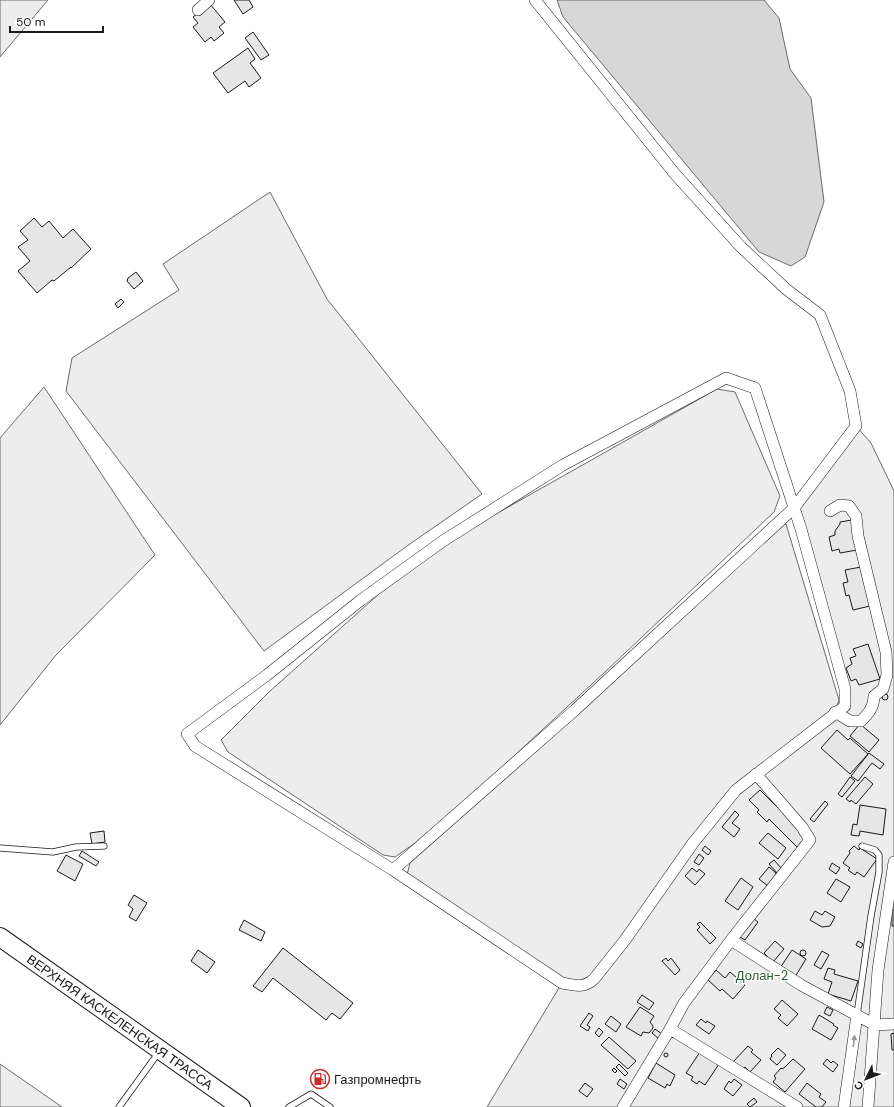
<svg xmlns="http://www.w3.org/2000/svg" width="894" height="1107" font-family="'DM Sans',sans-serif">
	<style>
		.built { fill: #ededed; stroke: #6a6a6a }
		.water { fill: #d7d7d7; stroke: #6a6a6a }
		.building { fill: #e6e6e6; stroke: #1a1a1a }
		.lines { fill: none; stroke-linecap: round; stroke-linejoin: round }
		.service-casing { stroke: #1a1a1a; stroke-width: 7 }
		.minor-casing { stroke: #1a1a1a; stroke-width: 12 }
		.primary-casing { stroke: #1a1a1a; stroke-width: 20 }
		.service { stroke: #fff; stroke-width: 5.5 }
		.minor { stroke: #fff; stroke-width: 11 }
		.primary { stroke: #fff; stroke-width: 18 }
		.oneway { fill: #989898 }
		.labels { text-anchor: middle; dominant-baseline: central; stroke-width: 3; stroke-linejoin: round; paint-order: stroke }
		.park-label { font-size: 13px; fill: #2b5a34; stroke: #fff }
		.street-label { font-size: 13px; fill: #1a1a1a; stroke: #fff }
		.poi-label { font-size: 13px; fill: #1a1a1a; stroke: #fff; text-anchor: start }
	</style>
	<rect width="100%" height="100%" fill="#fff"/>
	<!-- built -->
	<path class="built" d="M 0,0 L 48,0 L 0,57 Z
		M 270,192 L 327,299 L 482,494 L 407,546 L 264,651 L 66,391 L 72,358 L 179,290 L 163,264 Z
		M 44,387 L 155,555 L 56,655 L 0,725 L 0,438 Z
		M 717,389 L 735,392 L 780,496 L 774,512 L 605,672 L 476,791 L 415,843 L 395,857 L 383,855 L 228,752 L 221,740 L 269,692 L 380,593 L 464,532 Z
		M 856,426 L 871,443 L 894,491 L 894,1107 L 487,1107 L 562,983 L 588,984 L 736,790 L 845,706 L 794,508 Z
		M 786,524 L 839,700 L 836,709 L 734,789 L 588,980 L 578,982 L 565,979 L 407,875 L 410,863 L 588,705 L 778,526 Z
		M 0,1064 L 62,1107 L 0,1107 Z"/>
	<!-- water -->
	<path class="water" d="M 557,0 L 764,0 L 779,18 L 790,69 L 811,98 L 824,202 L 805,257 L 791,266 L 759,252 L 563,17 Z"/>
	<!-- building -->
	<path class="building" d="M 234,0 L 249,0 L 253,7 L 243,14 Z
		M 210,4 L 225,22 L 219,27 L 224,33 L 214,41 L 211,37 L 205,42 L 193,27 L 198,23 L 193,17 Z
		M 253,32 L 269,55 L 261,60 L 245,38 Z
		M 248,48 L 255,59 L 250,63 L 261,78 L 249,87 L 245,81 L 228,93 L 213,73 Z
		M 34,218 L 42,227 L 49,221 L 63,238 L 73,229 L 91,249 L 71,268 L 71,267 L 54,281 L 52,280 L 37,293 L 18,271 L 30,261 L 18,247 L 28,240 L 20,231 Z
		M 136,272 L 143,281 L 134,289 L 127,281 L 128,278 Z
		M 121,299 L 124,302 L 118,308 L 115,304 Z
		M 852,520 L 857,550 L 840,553 L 839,549 L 832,551 L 829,537 L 835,535 L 835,531 L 840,524 L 840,522 Z
		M 861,567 L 870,606 L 853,610 L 849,595 L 846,596 L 843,583 L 848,582 L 845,570 Z
		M 868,644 L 880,679 L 859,685 L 856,679 L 851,681 L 846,668 L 852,664 L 850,658 L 856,656 L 853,649 Z
		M882 697a3 3 0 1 1 6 0a3 3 0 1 1-6 0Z
		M 860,724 L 879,740 L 869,752 L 850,736 Z
		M 837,730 L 848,740 L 850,738 L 868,754 L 850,774 L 821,748 Z
		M 869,753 L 884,764 L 880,769 L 872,763 L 858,781 L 851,776 Z
		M 850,777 L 855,781 L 842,797 L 838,794 Z
		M 865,777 L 873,784 L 856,804 L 851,800 L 850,802 L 846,799 Z
		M 760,790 L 797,827 L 799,833 L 804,839 L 797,847 L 769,819 L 767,822 L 757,812 L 759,810 L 749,800 Z
		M 825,801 L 828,804 L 814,822 L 810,819 Z
		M 860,805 L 886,809 L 883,835 L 860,831 L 859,836 L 851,835 L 853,824 L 857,825 Z
		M 735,811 L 739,815 L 732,823 L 740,829 L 734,837 L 722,827 Z
		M 104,831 L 105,842 L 92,844 L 90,833 Z
		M 768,833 L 786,848 L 778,859 L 759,843 Z
		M 705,846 L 711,851 L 708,855 L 702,850 Z
		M 854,846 L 859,850 L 860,848 L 877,859 L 864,877 L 857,872 L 855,875 L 848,870 L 850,868 L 843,863 L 850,853 L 849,851 Z
		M 82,851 L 99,862 L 96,866 L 79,856 Z
		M 699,854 L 704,858 L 699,865 L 694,862 Z
		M 66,855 L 83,864 L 75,881 L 57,871 Z
		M 774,860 L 782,869 L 778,874 L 769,864 Z
		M 832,863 L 840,868 L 836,874 L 829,869 Z
		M 769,867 L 776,873 L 776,877 L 768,886 L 759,879 Z
		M 692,868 L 697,872 L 699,869 L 705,874 L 695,885 L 685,876 Z
		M 741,878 L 753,887 L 738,910 L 725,901 Z
		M 836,879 L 850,887 L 841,902 L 827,893 Z
		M 134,895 L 147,903 L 136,921 L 129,917 L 133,909 L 128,905 Z
		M 892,910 L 894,910 L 894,926 L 892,926 Z
		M 815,911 L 822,915 L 825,911 L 835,917 L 830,926 L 822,927 L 810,920 Z
		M 754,919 L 758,922 L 745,940 L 740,937 Z
		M 244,920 L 265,932 L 261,941 L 239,930 Z
		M 700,922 L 716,938 L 710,944 L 697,930 L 700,927 L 697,924 Z
		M 775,941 L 784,949 L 773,962 L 764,953 Z
		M 858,941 L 863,944 L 861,948 L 856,945 Z
		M 283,948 L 353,1003 L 340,1019 L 332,1013 L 326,1020 L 273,978 L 262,992 L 253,986 Z
		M 198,950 L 215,962 L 207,973 L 191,961 Z
		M 792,950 L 806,959 L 795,977 L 780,968 Z
		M800 953a3 3 0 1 1 6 0a3 3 0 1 1-6 0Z
		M 822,951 L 829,955 L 821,969 L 814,965 Z
		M 666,958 L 668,961 L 671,958 L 680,970 L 675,975 L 662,961 Z
		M 828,968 L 835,970 L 834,974 L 858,981 L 851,1001 L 828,994 L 832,982 L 824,979 Z
		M 716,970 L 725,978 L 730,972 L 745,985 L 733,999 L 722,989 L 720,991 L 708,980 Z
		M 642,995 L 654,1003 L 649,1010 L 637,1002 Z
		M 782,1000 L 798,1014 L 787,1026 L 778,1018 L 781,1015 L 774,1009 Z
		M 640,1007 L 654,1016 L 650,1022 L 653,1026 L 653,1028 L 649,1033 L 643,1032 L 641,1036 L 626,1027 Z
		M 827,1007 L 833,1010 L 830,1016 L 824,1013 Z
		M 589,1013 L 593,1016 L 587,1025 L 590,1027 L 588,1031 L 580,1026 Z
		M 819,1015 L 834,1024 L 833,1025 L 838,1028 L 831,1040 L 812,1029 Z
		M 611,1016 L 621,1024 L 616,1032 L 605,1024 Z
		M 701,1019 L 706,1023 L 707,1021 L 715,1026 L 709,1034 L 696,1025 Z
		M 599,1028 L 603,1032 L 599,1037 L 595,1033 Z
		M 655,1029 L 662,1034 L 658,1038 L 652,1033 Z
		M 894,1033 L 894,1050 L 892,1050 L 891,1034 Z
		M 609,1037 L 636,1061 L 628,1069 L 601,1045 Z
		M 748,1046 L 753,1050 L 751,1052 L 761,1060 L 750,1072 L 745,1067 L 742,1069 L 733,1062 Z
		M 778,1048 L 786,1055 L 777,1065 L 770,1059 L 772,1056 L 771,1055 Z
		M 700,1052 L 719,1064 L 705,1085 L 699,1081 L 697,1084 L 691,1080 L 693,1077 L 686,1073 Z
		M664 1055a2 2 0 1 1 4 0a2 2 0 1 1-4 0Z
		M 793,1059 L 805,1069 L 785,1092 L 773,1082 L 776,1078 L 774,1076 L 781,1068 L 782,1069 L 785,1067 Z
		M 827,1059 L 831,1063 L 833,1061 L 838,1065 L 833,1072 L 823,1064 Z
		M 656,1063 L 675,1075 L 670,1086 L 667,1084 L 665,1088 L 648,1078 Z
		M 619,1064 L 628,1073 L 625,1076 L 616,1067 Z
		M 614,1068 L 617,1071 L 615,1073 L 612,1070 Z
		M 620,1079 L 627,1084 L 624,1089 L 617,1084 Z
		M 734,1079 L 742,1085 L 733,1096 L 724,1089 L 729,1081 L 731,1083 Z
		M 585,1083 L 593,1089 L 587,1097 L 579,1091 Z
		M 807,1083 L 821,1094 L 819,1097 L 826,1102 L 822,1107 L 816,1107 L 799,1094 Z
		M 754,1098 L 757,1102 L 750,1107 L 747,1104 Z"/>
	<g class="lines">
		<defs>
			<path id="service" d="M 0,848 L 53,852 L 76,847 L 104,846
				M 857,1015 L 871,916 L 879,872 L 879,855 L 875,850 L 862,846
				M 119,1107 L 159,1052
				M 289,1107 L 311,1094 L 330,1107"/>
			<path id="minor" d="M 198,10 L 209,0
				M 726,378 L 755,388 L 801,529 L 845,689 L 845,706 L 736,790 L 693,843 L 625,940 L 594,979 C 583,989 575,985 562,983 L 393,870 L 195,746 L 187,734 L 267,675 L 361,600 L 443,541 L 563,465 Z
				M 830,511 L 840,505 L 849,506 L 856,516 L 858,536 L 886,652 L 887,675 L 883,689 L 874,696 C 874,707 869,713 861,721 L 850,721 L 835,712
				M 393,870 L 575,710 L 794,508 L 856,426 L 850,391 L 820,315 L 786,289 L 741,247 L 675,174 L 535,0
				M 731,940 L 801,985 L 875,1025 L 894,1024
				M 670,1029 L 797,1107
				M 623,1107 L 670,1029 L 684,1003 L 731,940 L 810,840 L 802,827 L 756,774
				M 844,1107 L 857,1015
				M 868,1107 L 878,970 L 894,862"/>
			<g id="primary">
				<path id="s1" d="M 0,937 L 241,1107"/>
			</g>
		</defs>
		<!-- service casing -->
		<use href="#service" class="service-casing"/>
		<!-- minor casing -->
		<use href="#minor" class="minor-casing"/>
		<!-- primary casing -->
		<use href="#primary" class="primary-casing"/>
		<!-- service -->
		<use href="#service" class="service"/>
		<!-- minor -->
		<use href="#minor" class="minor"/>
		<!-- primary -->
		<use href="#primary" class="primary"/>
	</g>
	<!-- one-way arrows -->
	<defs><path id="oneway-solid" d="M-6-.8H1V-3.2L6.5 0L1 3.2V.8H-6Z"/></defs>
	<use class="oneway" href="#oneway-solid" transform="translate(854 1041) rotate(-82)"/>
	<!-- icons -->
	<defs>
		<symbol id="fuel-ring" viewBox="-11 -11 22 22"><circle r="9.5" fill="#fff" stroke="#c62828" stroke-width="1.5"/><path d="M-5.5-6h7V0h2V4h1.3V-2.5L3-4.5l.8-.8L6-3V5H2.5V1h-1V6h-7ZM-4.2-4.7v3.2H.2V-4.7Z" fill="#c62828"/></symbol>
	</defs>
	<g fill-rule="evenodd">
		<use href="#fuel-ring" x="309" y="1068" width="22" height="22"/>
	</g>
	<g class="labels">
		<!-- park labels -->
		<g class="park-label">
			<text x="762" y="975">Долан-2</text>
		</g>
		<!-- street labels -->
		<g class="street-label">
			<text stroke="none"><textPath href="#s1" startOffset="147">ВЕРХНЯЯ КАСКЕЛЕНСКАЯ ТРАССА</textPath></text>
		</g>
		<!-- poi labels -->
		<g class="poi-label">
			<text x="334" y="1079">Газпромнефть</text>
		</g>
	</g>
	<!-- north arrow -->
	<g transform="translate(866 1079) rotate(227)" stroke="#ffffff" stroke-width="3" paint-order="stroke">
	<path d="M0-3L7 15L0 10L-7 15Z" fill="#1a1a1a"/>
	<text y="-6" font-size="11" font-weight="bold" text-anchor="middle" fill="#1a1a1a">С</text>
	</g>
	<!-- scale -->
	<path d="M10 26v6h93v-6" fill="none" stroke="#1a1a1a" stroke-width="2"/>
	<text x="16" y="26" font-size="12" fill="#1a1a1a" stroke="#ffffff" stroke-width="3" paint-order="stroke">50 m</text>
</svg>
